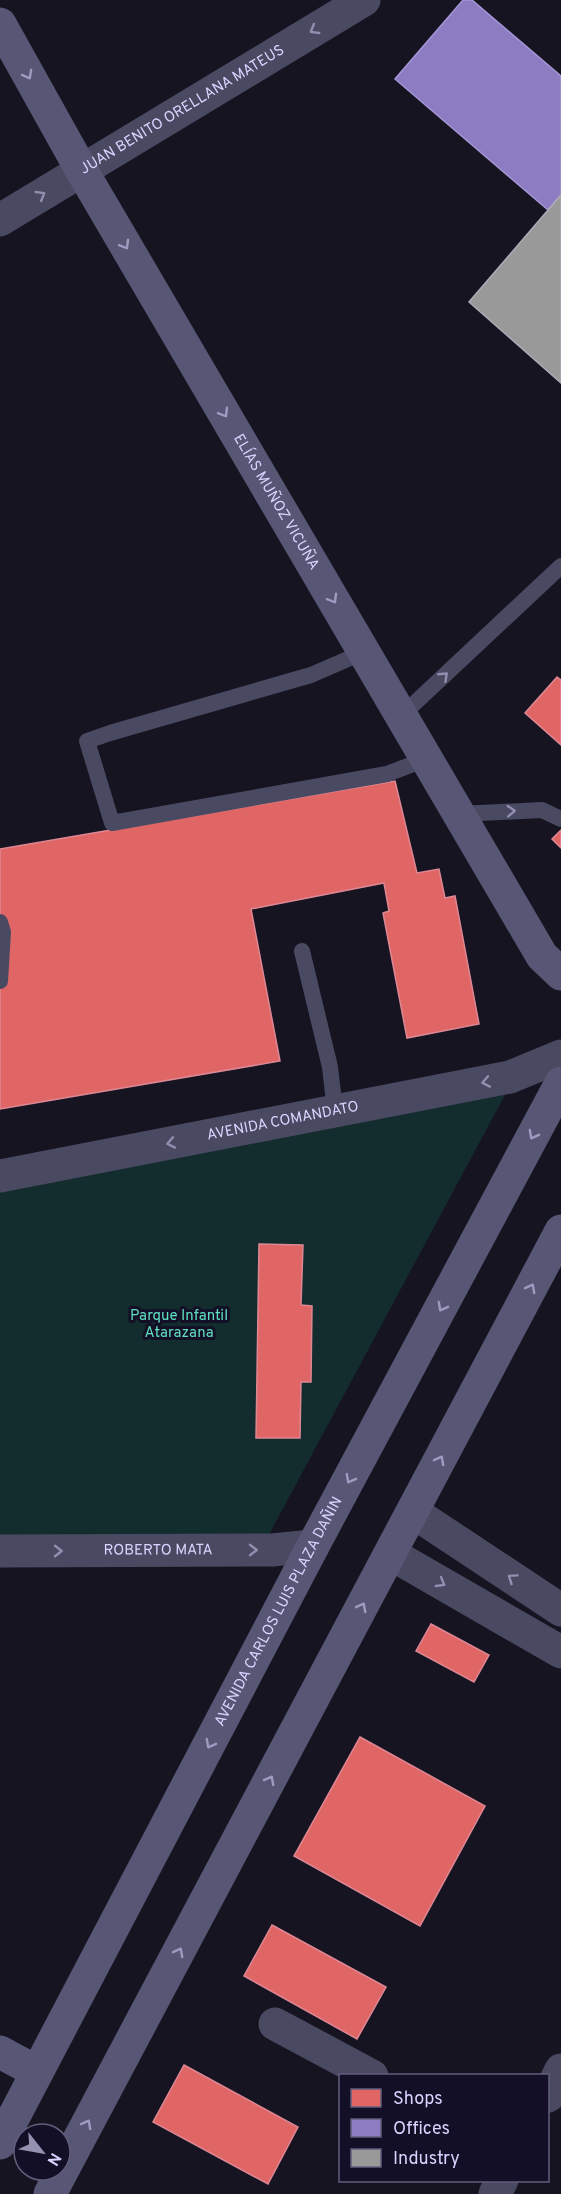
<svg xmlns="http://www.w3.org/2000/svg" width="561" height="2194" font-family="Overpass,sans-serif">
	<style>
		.green { fill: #132c2d }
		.shops { fill: #e06666; stroke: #de8794; stroke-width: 1.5 }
		.offices { fill: #8e7cc3; stroke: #a496d5; stroke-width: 1.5 }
		.industry { fill: #999; stroke: #acabb8; stroke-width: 1.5 }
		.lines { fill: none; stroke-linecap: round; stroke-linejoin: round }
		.lane { stroke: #4a4962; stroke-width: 16 }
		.street { stroke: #4a4962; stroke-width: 33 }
		.secondary { stroke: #575674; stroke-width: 33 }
		.oneway { stroke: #928eb0 }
		.oneway2 { stroke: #9e9bc0 }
		.labels { text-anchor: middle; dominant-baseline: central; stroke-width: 6; stroke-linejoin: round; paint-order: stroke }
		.street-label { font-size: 15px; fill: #d9d4ff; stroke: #130f26 }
		.park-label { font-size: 15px; fill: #5fe0c0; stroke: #130f26 }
	</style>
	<rect width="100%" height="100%" fill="#161421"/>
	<!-- green -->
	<path class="green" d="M 513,1080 L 265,1542 L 0,1546 L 0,1176 Z"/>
	<!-- shops -->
	<path class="shops" d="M 557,677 L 561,680 L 561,745 L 525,713 Z
		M 395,781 L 417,873 L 439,869 L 445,898 L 455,896 L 479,1024 L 407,1038 L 383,913 L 389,911 L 384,883 L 251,909 L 280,1061 L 0,1109 L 0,849 Z
		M 561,830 L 561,848 L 552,839 Z
		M 259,1244 L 303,1245 L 301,1305 L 312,1306 L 311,1382 L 301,1382 L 300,1438 L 256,1438 Z
		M 431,1624 L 489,1655 L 474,1682 L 416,1651 Z
		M 360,1737 L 485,1806 L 420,1926 L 294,1856 Z
		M 272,1925 L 386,1987 L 357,2039 L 244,1976 Z
		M 184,2065 L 298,2127 L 268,2184 L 153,2122 Z"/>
	<!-- offices -->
	<path class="offices" d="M 463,0 L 472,0 L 561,76 L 561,195 L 548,210 L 395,79 Z"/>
	<!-- industry -->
	<path class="industry" d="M 561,195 L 561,383 L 469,302 Z"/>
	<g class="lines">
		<!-- lane -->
		<path class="lane" d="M 364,652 L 311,675 L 110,733 L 87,741 L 112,823 L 387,774 L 426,759
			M 401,716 L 561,566
			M 459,814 L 542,810 L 561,819
			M 0,922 L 3,932 L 0,981
			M 302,951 L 330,1067 L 335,1111"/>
		<!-- street -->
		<g class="street">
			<path id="s1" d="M 0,220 L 364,0"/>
			<path id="s2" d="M 0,1176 L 510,1077 L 561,1056"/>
			<path d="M 413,1512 L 561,1610"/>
			<path id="s3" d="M 0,1551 L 272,1550 L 313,1546"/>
			<path d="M 391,1554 L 561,1652"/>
			<path d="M 275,2024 L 372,2076"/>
			<path d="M 548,2096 L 561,2070"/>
			<path d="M 495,2194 L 502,2180"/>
		</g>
		<!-- secondary -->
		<g class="secondary">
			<path id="s4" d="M 0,24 L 82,171 L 542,956 L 561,974"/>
			<path d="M 0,2052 L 37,2072"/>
			<path id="s5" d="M 0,2143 L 313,1546 L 561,1083"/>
			<path d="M 50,2194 L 561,1231"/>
		</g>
	</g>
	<!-- one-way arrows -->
	<defs><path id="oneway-chevron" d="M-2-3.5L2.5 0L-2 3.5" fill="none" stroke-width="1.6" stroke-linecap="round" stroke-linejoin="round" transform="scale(1.5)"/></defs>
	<g class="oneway">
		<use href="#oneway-chevron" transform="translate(314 30) rotate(149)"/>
		<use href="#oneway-chevron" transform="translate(41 195) rotate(-31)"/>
		<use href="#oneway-chevron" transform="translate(444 676) rotate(-43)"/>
		<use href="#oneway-chevron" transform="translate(511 811) rotate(-3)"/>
		<use href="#oneway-chevron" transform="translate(486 1082) rotate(169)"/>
		<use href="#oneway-chevron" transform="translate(171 1143) rotate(169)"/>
		<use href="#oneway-chevron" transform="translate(253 1550)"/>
		<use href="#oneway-chevron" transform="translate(58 1551)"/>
		<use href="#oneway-chevron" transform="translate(512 1578) rotate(-146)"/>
		<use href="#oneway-chevron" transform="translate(441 1583) rotate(30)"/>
	</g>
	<g class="oneway2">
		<use href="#oneway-chevron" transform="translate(28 75) rotate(61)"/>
		<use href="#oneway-chevron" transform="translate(125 245) rotate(60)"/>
		<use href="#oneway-chevron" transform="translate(224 413) rotate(60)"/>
		<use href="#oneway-chevron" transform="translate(333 599) rotate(60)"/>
		<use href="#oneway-chevron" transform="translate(533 1135) rotate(118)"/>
		<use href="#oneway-chevron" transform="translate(531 1288) rotate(-62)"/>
		<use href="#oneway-chevron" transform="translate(442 1307) rotate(118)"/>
		<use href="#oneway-chevron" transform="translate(440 1460) rotate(-62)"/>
		<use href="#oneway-chevron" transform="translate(350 1479) rotate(118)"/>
		<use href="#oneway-chevron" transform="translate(362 1607) rotate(-62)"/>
		<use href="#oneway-chevron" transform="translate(210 1744) rotate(118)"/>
		<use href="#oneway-chevron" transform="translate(270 1780) rotate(-62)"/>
		<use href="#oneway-chevron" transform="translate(179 1952) rotate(-62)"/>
		<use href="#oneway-chevron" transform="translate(87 2124) rotate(-62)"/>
	</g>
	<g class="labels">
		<!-- street labels -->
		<g class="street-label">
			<text stroke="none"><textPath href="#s1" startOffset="213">JUAN BENITO ORELLANA MATEUS</textPath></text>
			<text stroke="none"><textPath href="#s4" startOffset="552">ELÍAS MUÑOZ VICUÑA</textPath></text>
			<text stroke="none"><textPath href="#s2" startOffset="288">AVENIDA COMANDATO</textPath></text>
			<text stroke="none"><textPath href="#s3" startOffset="158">ROBERTO MATA</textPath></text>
			<text stroke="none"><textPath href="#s5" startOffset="600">AVENIDA CARLOS LUIS PLAZA DAÑIN</textPath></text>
		</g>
		<!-- park labels -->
		<g class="park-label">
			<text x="179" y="1316">Parque Infantil<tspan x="179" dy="17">Atarazana</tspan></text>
		</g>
	</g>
	<!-- legend -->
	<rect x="339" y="2074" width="210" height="108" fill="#130f26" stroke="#625e7d" stroke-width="1.5"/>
	<rect x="351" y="2089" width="30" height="18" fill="#e06666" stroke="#625e7d" stroke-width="1.5"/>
	<text x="393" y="2104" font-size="18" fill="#d9d4ff">Shops</text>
	<rect x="351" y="2119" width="30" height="18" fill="#8e7cc3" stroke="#625e7d" stroke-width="1.5"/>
	<text x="393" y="2134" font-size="18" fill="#d9d4ff">Offices</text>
	<rect x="351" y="2149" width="30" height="18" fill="#999999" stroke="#625e7d" stroke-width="1.5"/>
	<text x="393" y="2164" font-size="18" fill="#d9d4ff">Industry</text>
	<!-- north arrow -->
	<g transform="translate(42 2152) rotate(121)"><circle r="28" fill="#130f26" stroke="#625e7d" stroke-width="1.5"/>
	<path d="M0-4.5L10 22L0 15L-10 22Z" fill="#9591b1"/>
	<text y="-9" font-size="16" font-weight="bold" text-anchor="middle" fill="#d9d4ff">N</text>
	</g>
</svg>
